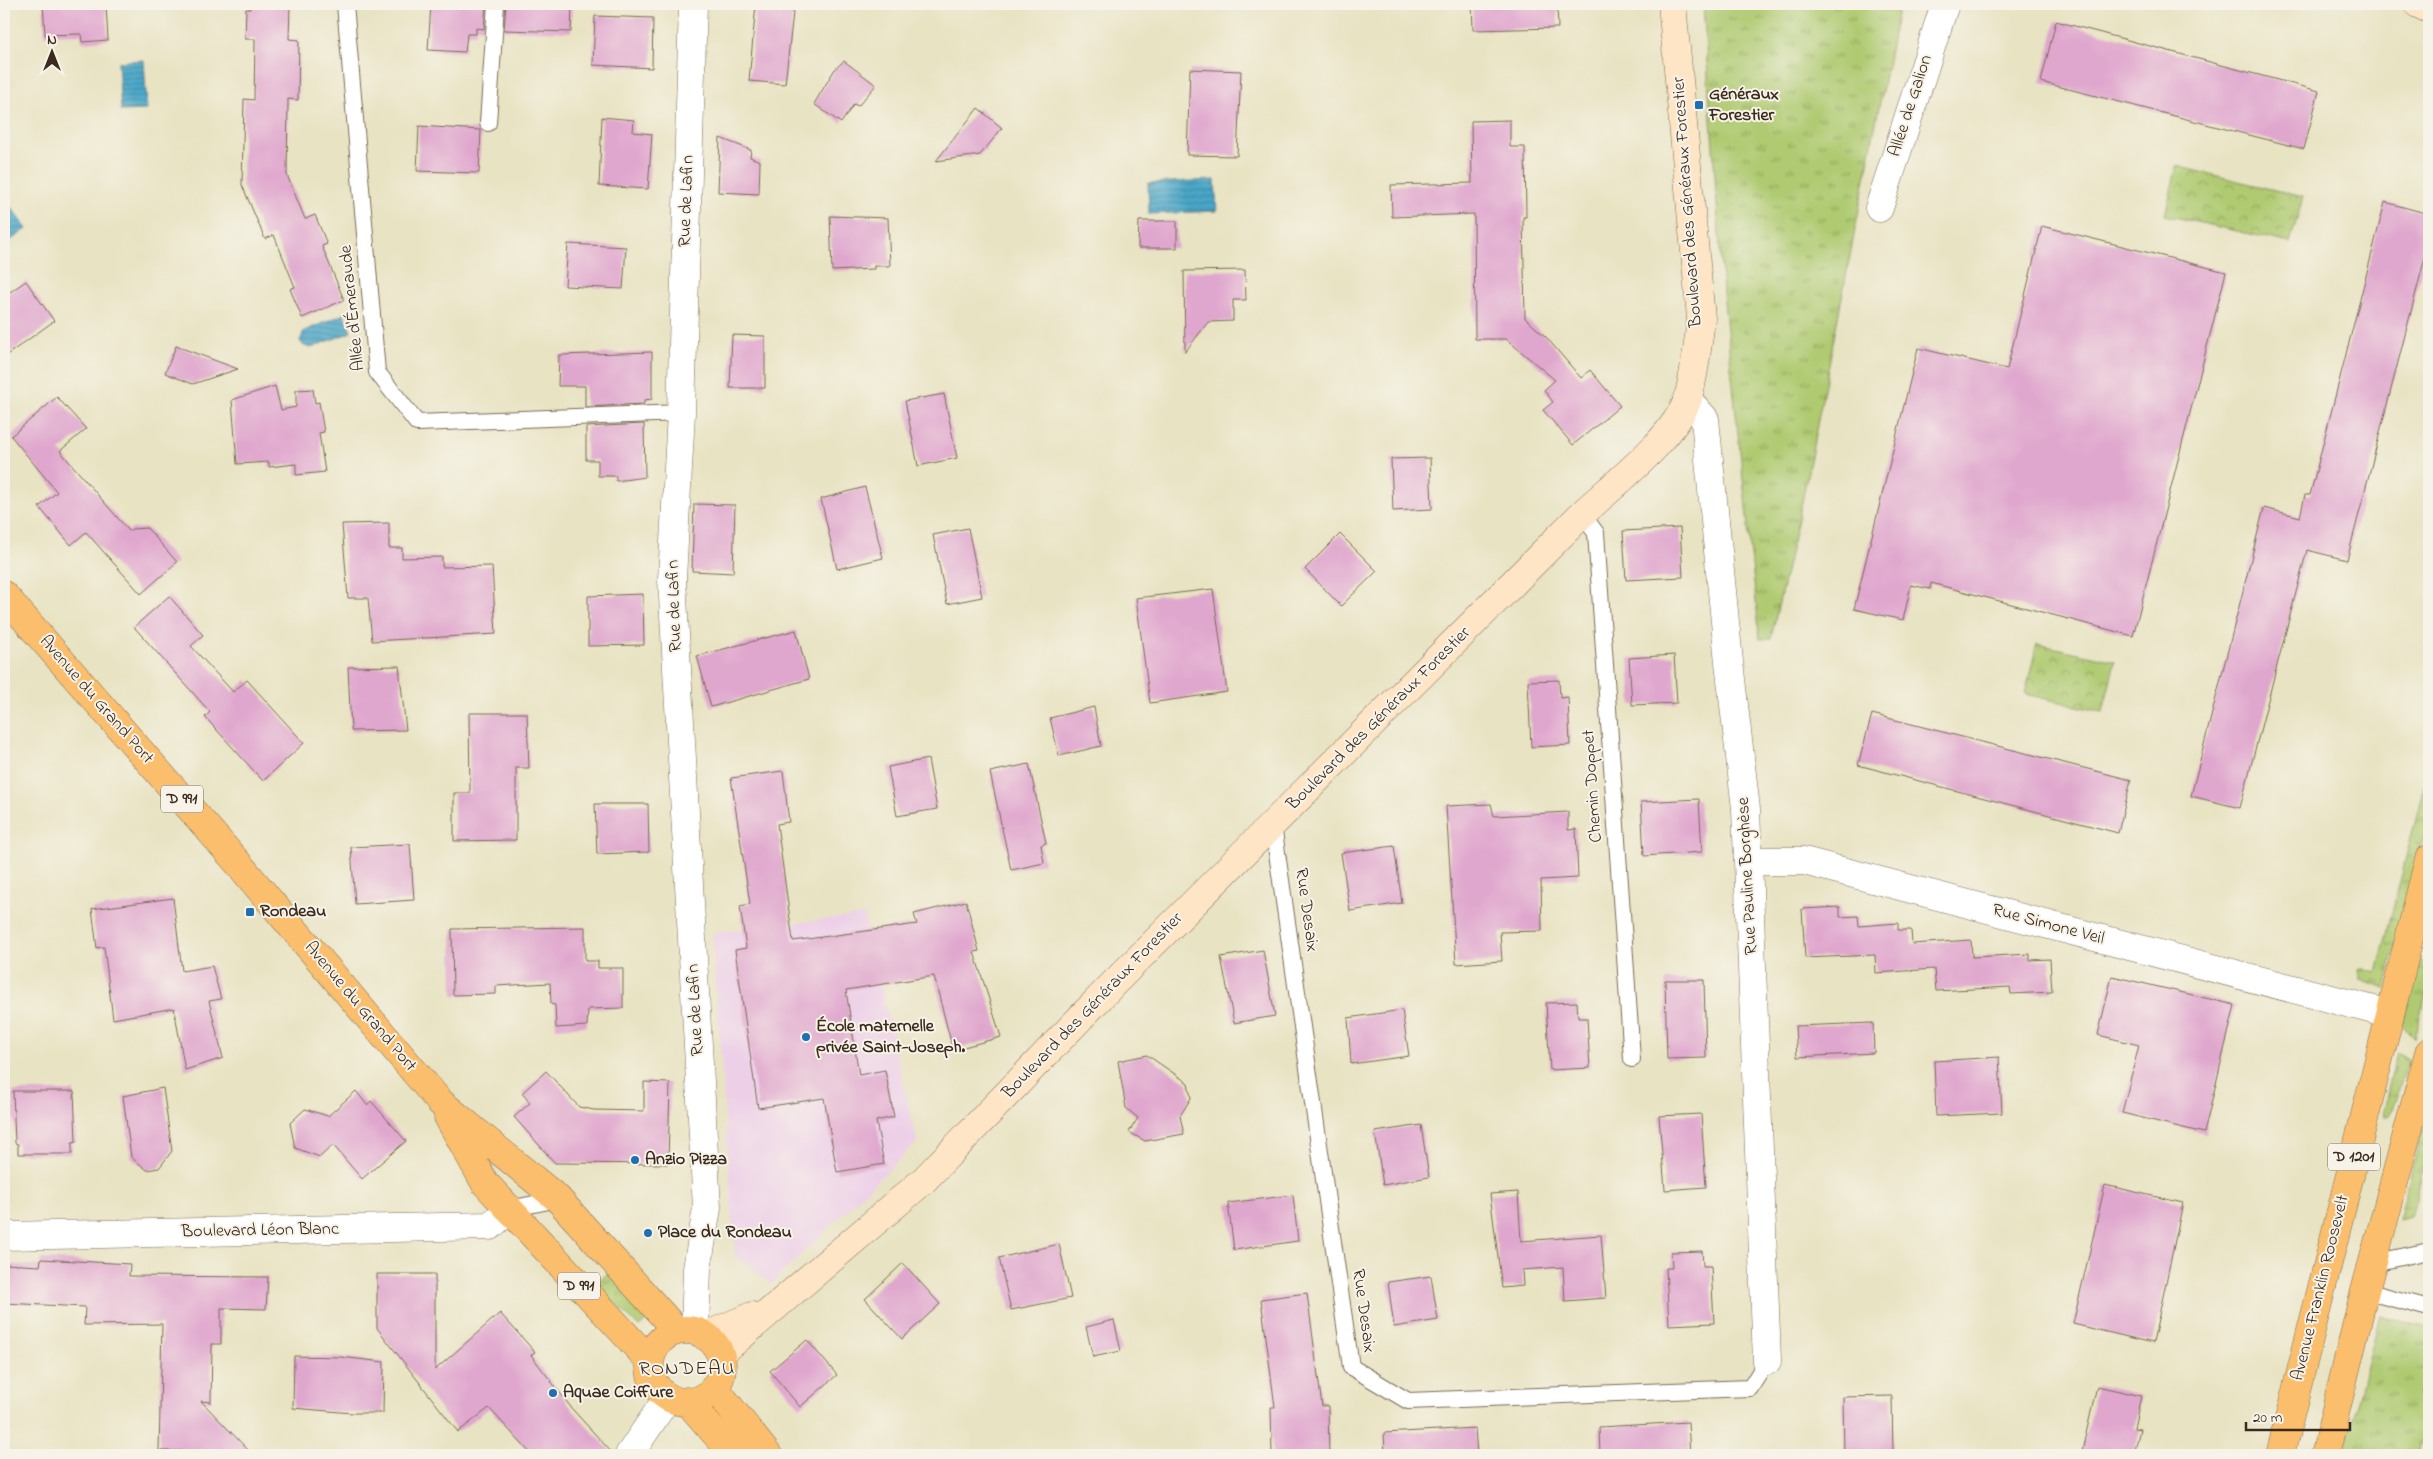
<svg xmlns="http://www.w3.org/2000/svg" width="2433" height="1459" font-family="'Indie Flower',sans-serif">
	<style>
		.built { fill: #edd0e8 }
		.grass { fill: url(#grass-tufts); stroke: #757a48 }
		.park { fill: url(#park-crowns); stroke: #757a48 }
		.water { fill: url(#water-rules); stroke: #426873 }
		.building { fill: #e0a7ce }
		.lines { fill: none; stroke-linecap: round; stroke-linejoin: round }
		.lane-casing { stroke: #786b57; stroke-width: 18 }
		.street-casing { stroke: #786b57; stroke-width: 29 }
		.secondary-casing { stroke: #786b57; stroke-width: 29 }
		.primary-casing { stroke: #786b57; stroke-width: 29 }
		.lane { stroke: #fff; stroke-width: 16 }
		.street { stroke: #fff; stroke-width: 28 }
		.secondary { stroke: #fde5c5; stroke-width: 28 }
		.primary { stroke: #fabe6d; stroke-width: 28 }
		.poi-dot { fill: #1f6fb2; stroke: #f7f3e8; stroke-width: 2 }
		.labels { text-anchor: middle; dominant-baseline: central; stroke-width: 4; stroke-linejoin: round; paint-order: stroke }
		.shield { fill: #f7f3e8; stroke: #73665b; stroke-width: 1 }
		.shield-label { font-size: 16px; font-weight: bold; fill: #3b2a1e }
		.poi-label { font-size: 18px; font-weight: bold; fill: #3b2a1e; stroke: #f7f3e8; text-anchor: start }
		.street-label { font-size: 18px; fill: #3b2a1e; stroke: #f7f3e8 }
		.quarter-label { font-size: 20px; letter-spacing: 1px; fill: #3b2a1e; stroke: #f7f3e8 }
	</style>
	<defs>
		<pattern id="grass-tufts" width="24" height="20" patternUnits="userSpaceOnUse" patternTransform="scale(1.25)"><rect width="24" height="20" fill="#afca71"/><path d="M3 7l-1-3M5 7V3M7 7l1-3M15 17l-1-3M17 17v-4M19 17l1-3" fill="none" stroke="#90a45c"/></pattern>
		<pattern id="park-crowns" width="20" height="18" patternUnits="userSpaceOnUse" patternTransform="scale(1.25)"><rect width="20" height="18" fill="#afca71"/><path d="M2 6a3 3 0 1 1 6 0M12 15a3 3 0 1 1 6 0" fill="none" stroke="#90a45c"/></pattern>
		<pattern id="water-rules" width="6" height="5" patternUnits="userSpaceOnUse" patternTransform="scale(1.25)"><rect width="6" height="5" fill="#49a6c8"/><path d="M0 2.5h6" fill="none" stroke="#3e87a2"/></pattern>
	</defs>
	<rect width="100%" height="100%" fill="#f7f3e8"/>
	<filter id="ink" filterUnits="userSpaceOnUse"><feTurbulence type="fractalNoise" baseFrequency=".02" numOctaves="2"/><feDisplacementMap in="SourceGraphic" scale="10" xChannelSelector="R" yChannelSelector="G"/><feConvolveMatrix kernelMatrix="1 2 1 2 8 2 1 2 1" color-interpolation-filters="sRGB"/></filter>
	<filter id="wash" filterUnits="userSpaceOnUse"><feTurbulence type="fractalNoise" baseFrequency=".0096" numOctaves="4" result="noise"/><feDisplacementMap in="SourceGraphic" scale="20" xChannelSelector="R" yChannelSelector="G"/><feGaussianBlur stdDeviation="1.12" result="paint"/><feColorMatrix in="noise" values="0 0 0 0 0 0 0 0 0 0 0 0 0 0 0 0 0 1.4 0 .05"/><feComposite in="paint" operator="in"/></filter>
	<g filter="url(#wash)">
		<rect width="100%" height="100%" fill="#e8e3c2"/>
		<!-- built -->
		<path class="built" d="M 864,915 L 917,1142 L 771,1284 L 735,1255 L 712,933 Z"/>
		<!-- grass -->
		<path class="grass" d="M 1703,4 L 1899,4 L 1803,497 L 1771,638 L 1760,639 L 1723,292 Z
			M 2429,766 L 2429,815 L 2385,989 L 2360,980 L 2360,968 L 2377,973 Z
			M 2420,960 L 2429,966 L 2429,984 L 2414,1038 L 2402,1026 Z
			M 2397,1052 L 2409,1060 L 2391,1113 L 2388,1117 L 2384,1117 L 2383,1111 Z
			M 2426,1114 C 2433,1132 2417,1195 2411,1217 L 2399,1220 Z
			M 610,1272 L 648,1319 L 639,1327 L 595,1283 Z
			M 2380,1316 L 2429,1328 L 2429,1415 L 2418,1455 L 2344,1455 Z"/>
		<!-- park -->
		<path class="park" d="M 2177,166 L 2303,197 L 2290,243 L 2165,215 Z
			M 2037,644 L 2115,661 L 2103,712 L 2025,694 Z"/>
		<!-- water -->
		<path class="water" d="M 144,60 L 147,110 L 121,111 L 118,62 Z
			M 1215,180 L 1217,211 L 1149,214 L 1148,183 Z
			M 12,208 L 27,229 L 4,245 L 4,214 Z
			M 344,314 L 351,332 L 311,348 L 304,346 L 300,341 L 304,331 Z"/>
		<g id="blocks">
			<!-- building -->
			<path class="building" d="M 43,4 L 106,4 L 108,40 L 82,42 L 81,34 L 45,35 Z
				M 250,4 L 290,4 L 289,39 L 299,40 L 298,100 L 288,99 L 287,175 L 305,219 L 315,215 L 327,244 L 322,246 L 344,300 L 302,318 L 290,289 L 295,287 L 274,235 L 265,239 L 242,185 L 244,99 L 254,100 L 255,39 L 245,39 L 246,9 L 250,9 Z
				M 431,4 L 486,4 L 484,29 L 476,28 L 476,34 L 467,34 L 465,52 L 428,50 Z
				M 506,4 L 572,4 L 571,32 L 504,30 Z
				M 756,4 L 794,4 L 785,84 L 749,81 Z
				M 1472,4 L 1557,4 L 1558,28 L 1473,30 Z
				M 595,16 L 653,18 L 652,68 L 593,65 Z
				M 2056,21 L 2319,91 L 2304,149 L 2041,82 Z
				M 844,61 L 876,85 L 858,106 L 854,104 L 841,123 L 814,104 L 835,69 Z
				M 1190,69 L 1241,71 L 1237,156 L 1187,155 Z
				M 978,108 L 1002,128 L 986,148 L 980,155 L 936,161 Z
				M 602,117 L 634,120 L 633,132 L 652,134 L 648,189 L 599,186 Z
				M 1510,120 L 1510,147 L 1525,147 L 1526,217 L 1523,217 L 1525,318 L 1546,337 L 1581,378 L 1590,370 L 1620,406 L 1573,445 L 1543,410 L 1553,402 L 1544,390 L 1555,380 L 1506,339 L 1475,339 L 1474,214 L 1392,217 L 1391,185 L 1472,183 L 1471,121 Z
				M 419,126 L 481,130 L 479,173 L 417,171 Z
				M 720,138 L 751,150 L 750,157 L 760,161 L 759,194 L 718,192 Z
				M 2385,202 L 2429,214 L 2429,242 L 2347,560 L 2307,550 L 2240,808 L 2191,796 L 2264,508 L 2300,517 L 2305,495 L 2310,495 Z
				M 830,216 L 888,218 L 890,266 L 874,266 L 874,269 L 832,271 Z
				M 1139,221 L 1177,221 L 1177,248 L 1138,248 Z
				M 2042,226 L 2226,272 L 2133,636 L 1931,583 L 1930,589 L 1911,585 L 1903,620 L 1854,609 L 1918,348 L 2007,369 Z
				M 568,244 L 626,247 L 623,289 L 565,286 Z
				M 1245,270 L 1246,300 L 1233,300 L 1233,321 L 1208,322 L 1185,352 L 1184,271 Z
				M 26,281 L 54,321 L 4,357 L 4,296 Z
				M 732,335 L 765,336 L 765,388 L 730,388 Z
				M 176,346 L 238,369 L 193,384 L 165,373 Z
				M 652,352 L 652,399 L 644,400 L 644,404 L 585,407 L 585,386 L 558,386 L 559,355 Z
				M 275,386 L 281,410 L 296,407 L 296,390 L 313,389 L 315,403 L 319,402 L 324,432 L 319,433 L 325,472 L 296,475 L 296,464 L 269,467 L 269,462 L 237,464 L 232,400 Z
				M 944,394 L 957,458 L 918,466 L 905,401 Z
				M 57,397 L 86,429 L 60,451 L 129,531 L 132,529 L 147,528 L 177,562 L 141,594 L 86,532 L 71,545 L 39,507 L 57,492 L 11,436 Z
				M 644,424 L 645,477 L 616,481 L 616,476 L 598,476 L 598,460 L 586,460 L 586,427 Z
				M 1430,458 L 1432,509 L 1393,511 L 1391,459 Z
				M 865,487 L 883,558 L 837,569 L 821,499 Z
				M 694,504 L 735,505 L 733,573 L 692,571 Z
				M 389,523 L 389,548 L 402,548 L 402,558 L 442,557 L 442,567 L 492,566 L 496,634 L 372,641 L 368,598 L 348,598 L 342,524 Z
				M 968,528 L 982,597 L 947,604 L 933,535 Z
				M 1680,528 L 1683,577 L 1626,580 L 1623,531 Z
				M 1340,534 L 1377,571 L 1341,606 L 1305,569 Z
				M 1213,589 L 1227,692 L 1150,703 L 1136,598 Z
				M 643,594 L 644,645 L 588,646 L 588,596 Z
				M 169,596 L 203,635 L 191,646 L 233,692 L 247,680 L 304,743 L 263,781 L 205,717 L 210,712 L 134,627 Z
				M 796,630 L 809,679 L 711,707 L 697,656 Z
				M 1674,655 L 1677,703 L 1632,705 L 1629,658 Z
				M 399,666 L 406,730 L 351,731 L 348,667 Z
				M 1559,680 L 1560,698 L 1568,697 L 1570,745 L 1531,747 L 1528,681 Z
				M 1094,707 L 1101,746 L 1059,756 L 1050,718 Z
				M 469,713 L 527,713 L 529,768 L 516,768 L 516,840 L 454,841 L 454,793 L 470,793 Z
				M 1872,714 L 2131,780 L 2118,833 L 1858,765 Z
				M 928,759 L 937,809 L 897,816 L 888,767 Z
				M 1029,764 L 1046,843 L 1041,845 L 1044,863 L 1011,870 L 990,772 Z
				M 783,771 L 789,822 L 777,824 L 793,941 L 917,924 L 914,914 L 966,901 L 979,951 L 974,952 L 1001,1037 L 953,1050 L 934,976 L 846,990 L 859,1075 L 885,1070 L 894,1117 L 876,1121 L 884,1164 L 837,1172 L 824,1098 L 758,1108 L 735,950 L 746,948 L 740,906 L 750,904 L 731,778 Z
				M 1699,799 L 1702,852 L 1644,856 L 1641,802 Z
				M 595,804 L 648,804 L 649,852 L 597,854 Z
				M 1491,804 L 1494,816 L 1568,812 L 1568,830 L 1576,829 L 1578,878 L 1541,880 L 1542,931 L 1500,932 L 1502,961 L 1456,964 L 1446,806 Z
				M 410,844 L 414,900 L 355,904 L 351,847 Z
				M 1394,846 L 1402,903 L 1350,911 L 1341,853 Z
				M 173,898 L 182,971 L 212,966 L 221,999 L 209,1001 L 223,1058 L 185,1070 L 174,1008 L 113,1019 L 104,947 L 97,948 L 92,909 Z
				M 1840,907 L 1840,917 L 1858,916 L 1859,926 L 1898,923 L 1898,930 L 1911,930 L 1912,944 L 1971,940 L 1972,957 L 2030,954 L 2030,960 L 2050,959 L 2052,992 L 2011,994 L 2010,987 L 1936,991 L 1934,969 L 1876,973 L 1875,955 L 1805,958 L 1802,909 Z
				M 585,927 L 585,961 L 598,961 L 598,968 L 623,968 L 623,1008 L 588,1009 L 587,1026 L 556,1028 L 555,1005 L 551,1004 L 550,983 L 496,986 L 496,994 L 453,995 L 452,929 Z
				M 1263,950 L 1275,1016 L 1234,1023 L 1221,957 Z
				M 2112,976 L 2235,1005 L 2204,1133 L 2122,1113 L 2139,1045 L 2098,1035 Z
				M 1665,980 L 1704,980 L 1706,1058 L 1667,1059 Z
				M 1577,1002 L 1578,1018 L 1587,1018 L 1590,1068 L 1550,1070 L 1546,1003 Z
				M 1402,1010 L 1409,1056 L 1351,1064 L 1348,1018 Z
				M 1873,1023 L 1874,1053 L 1797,1057 L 1795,1026 Z
				M 1147,1055 L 1188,1083 L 1191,1098 L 1180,1116 L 1184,1134 L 1145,1141 L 1129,1132 L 1138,1118 L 1126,1108 L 1118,1061 Z
				M 1999,1057 L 2002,1113 L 1936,1116 L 1934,1061 Z
				M 546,1071 L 579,1107 L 594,1110 L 644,1111 L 644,1082 L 670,1083 L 668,1164 L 555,1163 L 514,1117 L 530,1103 L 522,1093 Z
				M 163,1088 L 172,1151 L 159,1168 L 147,1170 L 131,1157 L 123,1096 Z
				M 13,1091 L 74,1091 L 76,1142 L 72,1143 L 72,1154 L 18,1154 L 18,1144 L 15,1143 Z
				M 356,1091 L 367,1105 L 371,1101 L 406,1141 L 362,1179 L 333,1145 L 320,1157 L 295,1148 L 290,1123 L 305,1109 L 328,1116 Z
				M 1701,1114 L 1706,1187 L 1665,1190 L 1659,1116 Z
				M 1421,1125 L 1429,1177 L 1383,1185 L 1375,1132 Z
				M 2105,1185 L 2183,1203 L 2153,1343 L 2073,1324 Z
				M 1518,1192 L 1521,1241 L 1601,1235 L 1606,1298 L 1565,1301 L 1563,1267 L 1522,1270 L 1523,1286 L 1502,1288 L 1490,1194 Z
				M 1293,1195 L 1298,1241 L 1234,1250 L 1228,1203 Z
				M 1059,1244 L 1071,1298 L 1011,1310 L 999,1258 Z
				M 1702,1251 L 1703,1266 L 1711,1266 L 1714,1323 L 1669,1325 L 1666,1268 L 1672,1268 L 1671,1252 Z
				M 41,1259 L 130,1264 L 129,1276 L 268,1277 L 266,1309 L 221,1308 L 221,1344 L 212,1344 L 211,1402 L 201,1401 L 253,1455 L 187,1455 L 182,1451 L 159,1451 L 162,1324 L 84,1325 L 85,1307 L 4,1303 L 4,1264 L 40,1266 Z
				M 903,1263 L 940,1304 L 902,1339 L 865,1299 Z
				M 377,1274 L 435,1274 L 435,1370 L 500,1313 L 535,1352 L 531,1355 L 573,1410 L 614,1455 L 532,1455 L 489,1408 L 458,1432 L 377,1328 Z
				M 1431,1276 L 1438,1320 L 1394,1327 L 1388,1282 Z
				M 1307,1293 L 1322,1406 L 1328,1406 L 1329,1455 L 1272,1455 L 1271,1407 L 1275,1407 L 1261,1299 Z
				M 1114,1320 L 1121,1351 L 1093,1357 L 1086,1327 Z
				M 807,1340 L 837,1375 L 800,1407 L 770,1371 Z
				M 294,1356 L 340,1357 L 384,1362 L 383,1413 L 352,1413 L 293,1408 Z
				M 2097,1386 L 2141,1396 L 2134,1428 L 2140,1429 L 2134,1455 L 2081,1455 Z
				M 1892,1396 L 1893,1455 L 1844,1455 L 1843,1397 Z
				M 1688,1422 L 1690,1455 L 1600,1455 L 1599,1427 Z
				M 1475,1428 L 1477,1455 L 1385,1455 L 1384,1433 Z"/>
		</g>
	</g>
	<g filter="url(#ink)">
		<use href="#blocks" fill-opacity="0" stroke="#786b57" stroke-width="1"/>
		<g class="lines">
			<defs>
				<path id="lane" d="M 345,4 L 377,372 L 417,423 L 681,413
					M 488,123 L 496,4
					M 1582,514 L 1596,533 L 1632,1059
					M 1273,825 L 1351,1367 L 1408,1401 L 1750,1388 L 1767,1361
					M 510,1209 L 558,1199
					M 2373,1263 L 2429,1251
					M 2365,1291 L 2429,1308"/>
				<path id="street" d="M 693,4 L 681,413 L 672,579 L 707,1208 L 697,1269 L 695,1331
					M 1879,208 L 1945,4
					M 1687,399 L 1705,419 L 1729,662 L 1746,809 L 1767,1361
					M 1748,861 L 1804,861 L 2389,1014
					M 4,1236 L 490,1226 L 510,1209
					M 629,1455 L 668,1397"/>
				<path id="secondary" d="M 2418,4 L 2429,9
					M 705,1336 L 752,1316
					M 720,1354 L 923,1181 L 1116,981 L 1582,514 C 1612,486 1676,437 1688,398 C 1695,372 1698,344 1701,318 L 1672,4"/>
				<path id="primary" d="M 4,595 L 237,862 L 440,1102 L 558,1199 L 677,1331
					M 448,1117 L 485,1183 L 650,1361
					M650 1366a36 36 0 1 1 72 0a36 36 0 1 1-72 0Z
					M 714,1387 L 768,1455
					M 687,1401 L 734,1455
					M 2280,1455 L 2429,859
					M 2325,1455 L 2362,1302 L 2429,1052"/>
			</defs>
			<!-- lane casing -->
			<use href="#lane" class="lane-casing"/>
			<!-- street casing -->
			<use href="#street" class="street-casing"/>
			<!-- secondary casing -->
			<use href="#secondary" class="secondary-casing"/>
			<!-- primary casing -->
			<use href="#primary" class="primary-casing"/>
			<!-- lane -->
			<use href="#lane" class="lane"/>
			<!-- street -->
			<use href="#street" class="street"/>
			<!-- secondary -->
			<use href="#secondary" class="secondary"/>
			<!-- primary -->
			<use href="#primary" class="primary"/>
		</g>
	</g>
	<!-- markers -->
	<g class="poi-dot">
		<rect x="1694" y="100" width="10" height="10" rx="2.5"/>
		<rect x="245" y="907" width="10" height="10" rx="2.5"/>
		<circle cx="806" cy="1037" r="5"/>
		<circle cx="635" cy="1160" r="5"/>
		<circle cx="648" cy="1233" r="5"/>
		<circle cx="553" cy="1393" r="5"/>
	</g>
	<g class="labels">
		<!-- shield labels -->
		<g class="shield">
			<rect x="161" y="785.5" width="42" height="27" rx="4"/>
			<rect x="2328" y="1143.5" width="52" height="27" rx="4"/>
			<rect x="558" y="1272.5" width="42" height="27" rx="4"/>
		</g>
		<g class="shield-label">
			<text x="182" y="799">D 991</text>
			<text x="2354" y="1157">D 1201</text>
			<text x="579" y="1286">D 991</text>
		</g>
		<!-- poi labels -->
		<g class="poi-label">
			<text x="1709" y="95">Généraux<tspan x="1709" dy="21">Forestier</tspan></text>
			<text x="260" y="912">Rondeau</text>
			<text x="816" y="1027">École maternelle<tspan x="816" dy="21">privée Saint-Joseph.</tspan></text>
			<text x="645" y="1160">Anzio Pizza</text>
			<text x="658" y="1233">Place du Rondeau</text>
			<text x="563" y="1393">Aquae Coiffure</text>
		</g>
		<!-- street labels -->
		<g class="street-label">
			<text transform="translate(1911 106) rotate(-72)">Allée de Galion</text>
			<text transform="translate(687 201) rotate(-88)">Rue de Lafin</text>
			<text transform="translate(1688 202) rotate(-94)">Boulevard des Généraux Forestier</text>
			<text transform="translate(353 308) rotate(-96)">Allée d'Émeraude</text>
			<text transform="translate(675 606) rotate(-92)">Rue de Lafin</text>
			<text transform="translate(96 700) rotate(49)">Avenue du Grand Port</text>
			<text transform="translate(1379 719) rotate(-45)">Boulevard des Généraux Forestier</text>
			<text transform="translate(1593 786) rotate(-94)">Chemin Doppet</text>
			<text transform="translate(1748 876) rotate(-93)">Rue Pauline Borghèse</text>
			<text transform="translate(1306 910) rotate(82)">Rue Desaix</text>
			<text transform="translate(2048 925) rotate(15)">Rue Simone Veil</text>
			<text transform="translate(1093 1006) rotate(-46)">Boulevard des Généraux Forestier</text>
			<text transform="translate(360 1007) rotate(50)">Avenue du Grand Port</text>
			<text transform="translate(696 1010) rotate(-93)">Rue de Lafin</text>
			<text transform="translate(260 1231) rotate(-1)">Boulevard Léon Blanc</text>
			<text transform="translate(2321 1288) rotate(-76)">Avenue Franklin Roosevelt</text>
			<text transform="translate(1363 1311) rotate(82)">Rue Desaix</text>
		</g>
		<!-- quarter labels -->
		<g class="quarter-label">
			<text x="687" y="1369">RONDEAU</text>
		</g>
	</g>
	<!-- margin -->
	<rect width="2433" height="1459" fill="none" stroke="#f7f3e8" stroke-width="20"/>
	<!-- north arrow -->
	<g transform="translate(52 52)" stroke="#f7f3e8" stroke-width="4" paint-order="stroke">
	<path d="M0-4L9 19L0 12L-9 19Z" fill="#3b2a1e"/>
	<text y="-8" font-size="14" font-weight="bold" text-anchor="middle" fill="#3b2a1e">N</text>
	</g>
	<!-- scale -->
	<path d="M2246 1422v8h104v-8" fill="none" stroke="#3b2a1e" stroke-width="2.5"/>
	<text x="2253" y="1422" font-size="15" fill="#3b2a1e" stroke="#f7f3e8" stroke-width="4" paint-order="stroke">20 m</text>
</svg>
